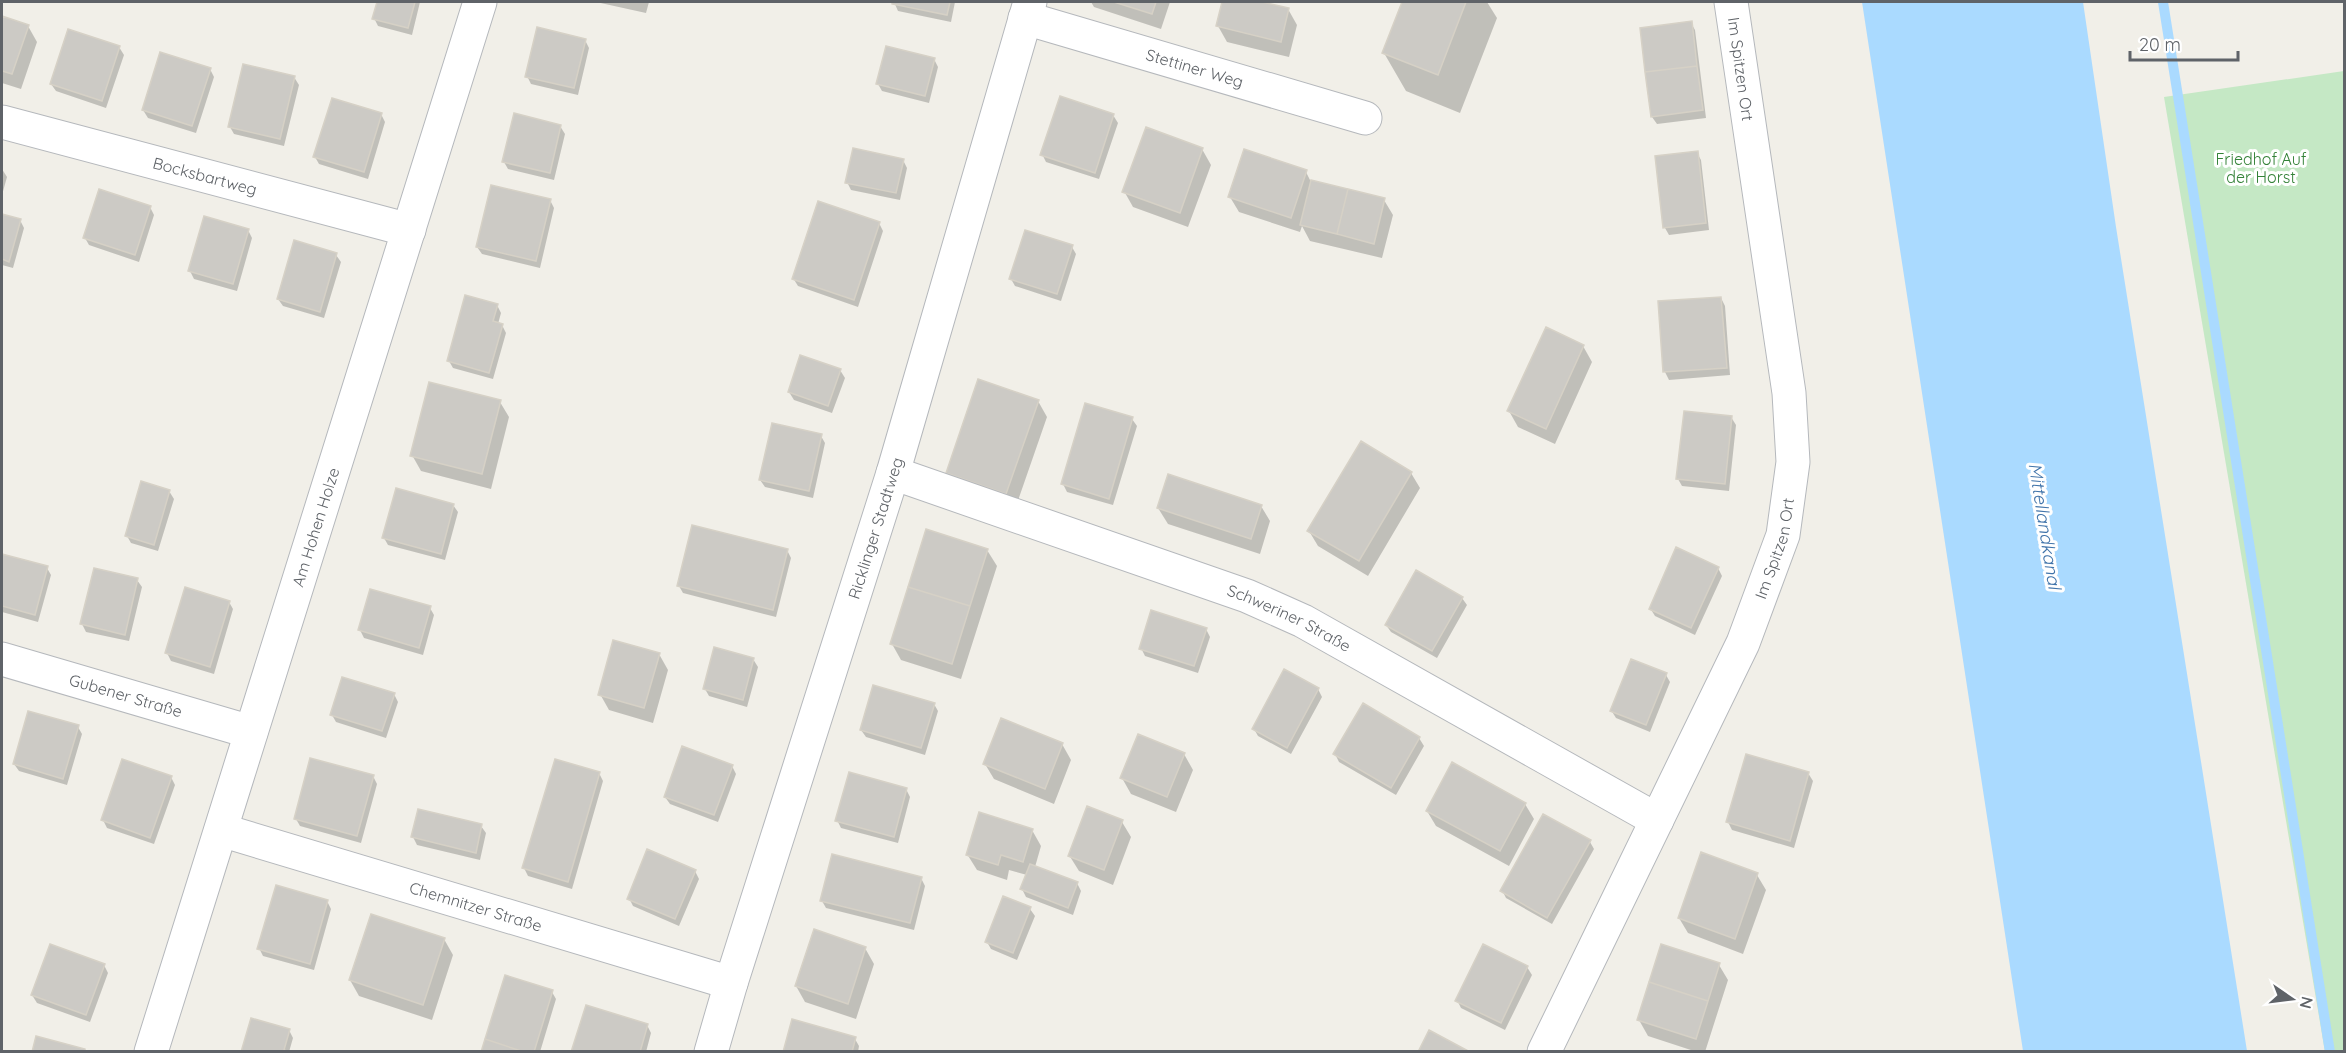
<svg xmlns="http://www.w3.org/2000/svg" width="2346" height="1053" font-family="Quicksand,sans-serif">
	<style>
		.green { fill: #c5e8c5 }
		.water { fill: #aadaff }
		.shadow { fill: #0003 }
		.lines { fill: none; stroke-linecap: round; stroke-linejoin: round }
		.stream { stroke: #aadaff; stroke-width: 10 }
		.building { fill: #cccac5; stroke: #d6d1c6; stroke-width: 1.5 }
		.minor-casing { stroke: #b5b8bc; stroke-width: 35 }
		.minor { stroke: #fff; stroke-width: 33 }
		.labels { text-anchor: middle; dominant-baseline: central; stroke-width: 6; stroke-linejoin: round; paint-order: stroke }
		.street-label { font-size: 16px; fill: #5f6368; stroke: #fff }
		.park-label { font-size: 16px; fill: #348238; stroke: #fff }
		.water-label { font-size: 18px; font-style: italic; fill: #4174aa; stroke: #fff }
	</style>
	<rect width="100%" height="100%" fill="#f1efe8"/>
	<!-- green -->
	<path class="green" d="M 2344,71 L 2344,1051 L 2325,1052 L 2164,97 Z"/>
	<!-- water -->
	<path class="water" d="M 1862,2 L 2083,2 L 2116,227 L 2247,1051 L 2023,1051 Z"/>
	<!-- shadow -->
	<path class="shadow" d="M 378,2 L 420,2 L 412,35 L 378,26 L 374,18 Z
		M 596,2 L 649,2 L 646,13 Z
		M 894,2 L 955,2 L 951,22 L 898,11 Z
		M 1091,2 L 1170,2 L 1161,29 L 1094,7 Z
		M 1224,2 L 1256,2 L 1288,9 L 1297,25 L 1289,57 L 1227,42 L 1218,26 Z
		M 1404,2 L 1487,2 L 1497,18 L 1460,113 L 1406,91 L 1384,53 Z
		M 2,18 L 28,26 L 37,42 L 21,89 L 2,83 Z
		M 1691,23 L 1695,30 L 1706,118 L 1657,124 L 1652,117 Z
		M 585,40 L 589,48 L 578,95 L 531,84 L 527,76 Z
		M 119,47 L 124,55 L 106,108 L 56,91 L 51,84 Z
		M 934,59 L 938,67 L 929,103 L 882,91 L 878,84 Z
		M 210,69 L 214,77 L 196,133 L 148,118 L 143,110 Z
		M 294,77 L 299,85 L 284,146 L 234,134 L 230,127 Z
		M 381,114 L 385,122 L 368,179 L 319,164 L 315,157 Z
		M 1113,115 L 1118,123 L 1099,179 L 1046,162 L 1042,154 Z
		M 560,126 L 565,134 L 554,180 L 508,169 L 504,162 Z
		M 1202,149 L 1211,165 L 1188,227 L 1133,207 L 1124,191 Z
		M 1697,153 L 1701,160 L 1709,230 L 1669,235 L 1665,228 Z
		M 903,160 L 907,168 L 900,200 L 851,190 L 847,182 Z
		M 2,169 L 7,177 L 2,195 Z
		M 1306,172 L 1311,182 L 1384,200 L 1393,215 L 1382,258 L 1310,241 L 1302,226 L 1300,232 L 1239,212 L 1230,197 Z
		M 550,200 L 554,208 L 540,268 L 482,254 L 477,247 Z
		M 150,207 L 154,215 L 139,262 L 89,245 L 85,238 Z
		M 2,216 L 20,220 L 24,228 L 13,268 L 2,265 Z
		M 879,223 L 883,231 L 858,307 L 798,286 L 793,278 Z
		M 248,230 L 252,238 L 237,291 L 194,279 L 190,271 Z
		M 1072,247 L 1076,254 L 1061,301 L 1015,286 L 1011,279 Z
		M 336,255 L 341,262 L 324,318 L 283,306 L 278,299 Z
		M 1721,298 L 1725,306 L 1730,375 L 1669,380 L 1665,372 L 1660,303 Z
		M 497,305 L 501,313 L 498,324 L 502,325 L 506,333 L 493,379 L 453,368 L 449,361 Z
		M 1583,346 L 1592,362 L 1555,444 L 1518,427 L 1509,411 Z
		M 840,370 L 845,378 L 832,413 L 794,400 L 789,392 Z
		M 1038,401 L 1047,417 L 1015,509 L 956,488 L 947,472 Z
		M 500,402 L 509,417 L 491,489 L 421,471 L 412,455 Z
		M 1731,417 L 1736,425 L 1729,491 L 1682,486 L 1678,479 Z
		M 1132,419 L 1137,426 L 1113,505 L 1067,492 L 1063,484 Z
		M 821,436 L 825,443 L 813,498 L 765,487 L 760,480 Z
		M 1411,473 L 1420,488 L 1368,576 L 1318,546 L 1309,531 Z
		M 169,491 L 174,499 L 158,551 L 131,543 L 127,536 Z
		M 453,505 L 458,512 L 445,560 L 388,545 L 384,538 Z
		M 1261,506 L 1270,521 L 1260,554 L 1168,524 L 1158,508 Z
		M 787,550 L 791,558 L 776,617 L 683,593 L 679,586 Z
		M 987,550 L 997,566 L 961,679 L 901,660 L 892,644 Z
		M 2,556 L 47,568 L 51,575 L 38,622 L 2,612 Z
		M 1718,568 L 1722,576 L 1695,635 L 1655,616 L 1650,608 Z
		M 137,580 L 142,587 L 129,641 L 86,632 L 82,624 Z
		M 1462,598 L 1467,605 L 1437,658 L 1391,632 L 1386,625 Z
		M 229,602 L 233,609 L 214,674 L 171,661 L 167,653 Z
		M 430,608 L 434,615 L 423,655 L 364,638 L 360,630 Z
		M 1206,629 L 1210,637 L 1198,673 L 1145,656 L 1141,648 Z
		M 659,654 L 668,670 L 653,723 L 609,710 L 600,694 Z
		M 753,659 L 758,667 L 747,707 L 709,696 L 705,689 Z
		M 1666,675 L 1670,682 L 1650,732 L 1616,718 L 1611,710 Z
		M 1318,689 L 1322,697 L 1291,754 L 1258,736 L 1254,729 Z
		M 394,694 L 398,702 L 386,738 L 336,722 L 332,715 Z
		M 934,704 L 938,711 L 925,755 L 866,737 L 861,730 Z
		M 78,727 L 82,734 L 67,785 L 19,771 L 14,764 Z
		M 1419,738 L 1424,746 L 1396,795 L 1339,762 L 1335,754 Z
		M 1062,744 L 1071,760 L 1054,804 L 994,779 L 985,764 Z
		M 1184,754 L 1193,770 L 1176,812 L 1131,794 L 1122,778 Z
		M 732,766 L 736,774 L 718,822 L 670,804 L 665,797 Z
		M 599,773 L 603,781 L 572,889 L 528,876 L 524,868 Z
		M 1808,773 L 1813,781 L 1794,848 L 1732,830 L 1728,822 Z
		M 373,776 L 377,784 L 361,843 L 300,826 L 296,819 Z
		M 171,777 L 175,785 L 154,844 L 107,828 L 103,820 Z
		M 906,789 L 910,797 L 898,843 L 841,828 L 837,820 Z
		M 1525,804 L 1534,819 L 1509,866 L 1436,826 L 1427,811 Z
		M 1122,822 L 1131,837 L 1113,885 L 1079,871 L 1069,855 Z
		M 481,826 L 486,833 L 480,860 L 417,845 L 413,837 Z
		M 1032,830 L 1041,846 L 1035,867 L 1077,883 L 1081,891 L 1073,915 L 1026,897 L 1022,889 L 1027,875 L 1009,870 L 1007,880 L 977,870 L 967,854 Z
		M 1590,842 L 1594,849 L 1552,924 L 1506,898 L 1502,890 Z
		M 695,871 L 699,879 L 679,926 L 633,906 L 629,898 Z
		M 1757,875 L 1766,890 L 1743,954 L 1688,933 L 1679,918 Z
		M 921,878 L 925,886 L 914,930 L 826,908 L 822,901 Z
		M 327,901 L 331,909 L 314,970 L 263,956 L 259,948 Z
		M 1030,909 L 1035,916 L 1017,960 L 991,949 L 987,942 Z
		M 444,939 L 453,955 L 432,1020 L 359,996 L 350,980 Z
		M 865,948 L 874,964 L 856,1019 L 805,1002 L 796,986 Z
		M 104,965 L 108,973 L 90,1022 L 37,1003 L 32,995 Z
		M 1719,965 L 1728,980 L 1705,1052 L 1697,1052 L 1648,1036 L 1639,1020 Z
		M 1527,967 L 1532,975 L 1505,1030 L 1461,1008 L 1457,1000 Z
		M 552,992 L 556,999 L 540,1052 L 483,1052 Z
		M 647,1025 L 651,1033 L 646,1052 L 573,1052 Z
		M 289,1030 L 293,1038 L 289,1052 L 243,1052 Z
		M 855,1039 L 859,1046 L 858,1052 L 785,1052 Z"/>
	<g class="lines">
		<!-- stream -->
		<path class="stream" d="M 2163,2 L 2330,1052"/>
	</g>
	<!-- building -->
	<path class="building" d="M 377,2 L 415,2 L 408,28 L 372,19 Z
		M 892,2 L 950,2 L 947,15 L 892,4 Z
		M 1114,2 L 1156,2 L 1152,14 Z
		M 1222,2 L 1262,2 L 1289,8 L 1281,42 L 1216,26 Z
		M 1402,2 L 1466,2 L 1438,75 L 1382,53 Z
		M 2,16 L 29,25 L 12,74 L 2,71 Z
		M 1692,21 L 1697,66 L 1645,72 L 1640,28 Z
		M 537,27 L 586,39 L 574,88 L 525,77 Z
		M 68,29 L 120,46 L 102,101 L 50,84 Z
		M 886,46 L 935,58 L 925,96 L 876,84 Z
		M 160,52 L 211,68 L 192,126 L 142,110 Z
		M 243,64 L 295,76 L 280,139 L 228,127 Z
		M 1697,66 L 1703,110 L 1651,117 L 1645,72 Z
		M 1060,96 L 1114,114 L 1095,173 L 1040,155 Z
		M 332,98 L 382,113 L 364,172 L 313,157 Z
		M 514,113 L 561,125 L 550,173 L 502,162 Z
		M 1146,127 L 1203,148 L 1180,213 L 1122,192 Z
		M 853,148 L 904,159 L 896,193 L 845,183 Z
		M 1244,149 L 1307,170 L 1291,218 L 1228,197 Z
		M 1698,151 L 1706,223 L 1663,228 L 1655,156 Z
		M 1311,180 L 1348,189 L 1337,234 L 1300,225 Z
		M 491,185 L 551,199 L 536,261 L 476,247 Z
		M 99,189 L 151,206 L 135,255 L 83,238 Z
		M 1348,189 L 1385,198 L 1374,244 L 1337,234 Z
		M 818,201 L 880,222 L 854,300 L 792,279 Z
		M 2,214 L 21,219 L 9,262 L 2,259 Z
		M 204,216 L 249,229 L 233,284 L 188,271 Z
		M 1025,230 L 1073,245 L 1057,294 L 1009,279 Z
		M 294,240 L 337,253 L 320,312 L 277,299 Z
		M 465,295 L 498,304 L 493,321 L 503,324 L 489,373 L 447,361 Z
		M 1721,297 L 1727,368 L 1663,372 L 1658,301 Z
		M 1546,327 L 1584,345 L 1546,429 L 1507,411 Z
		M 800,355 L 841,369 L 828,406 L 788,392 Z
		M 978,379 L 1039,400 L 1006,494 L 946,473 Z
		M 429,382 L 501,400 L 482,474 L 410,456 Z
		M 1085,403 L 1133,417 L 1109,499 L 1061,484 Z
		M 1684,411 L 1732,416 L 1725,484 L 1676,479 Z
		M 772,423 L 822,434 L 809,491 L 759,480 Z
		M 1361,441 L 1412,472 L 1359,561 L 1307,531 Z
		M 1168,474 L 1262,505 L 1251,539 L 1157,508 Z
		M 141,481 L 170,490 L 154,545 L 125,536 Z
		M 396,488 L 454,504 L 441,554 L 382,538 Z
		M 692,525 L 788,549 L 773,610 L 677,586 Z
		M 926,529 L 988,549 L 970,606 L 908,587 Z
		M 1676,547 L 1719,567 L 1691,628 L 1649,609 Z
		M 2,554 L 48,566 L 35,615 L 2,606 Z
		M 94,568 L 138,578 L 125,635 L 80,624 Z
		M 1416,570 L 1463,597 L 1432,651 L 1385,625 Z
		M 185,587 L 230,601 L 210,667 L 165,653 Z
		M 908,587 L 970,606 L 952,664 L 890,644 Z
		M 370,589 L 431,606 L 419,648 L 358,630 Z
		M 1151,610 L 1207,628 L 1194,666 L 1139,649 Z
		M 613,640 L 660,653 L 644,708 L 598,695 Z
		M 714,647 L 754,658 L 743,700 L 703,689 Z
		M 1631,659 L 1667,673 L 1646,725 L 1610,711 Z
		M 1284,669 L 1319,688 L 1287,748 L 1252,729 Z
		M 342,677 L 395,693 L 382,731 L 330,715 Z
		M 873,685 L 935,703 L 921,748 L 860,730 Z
		M 1363,703 L 1420,737 L 1391,788 L 1333,754 Z
		M 28,711 L 79,725 L 63,779 L 13,764 Z
		M 1001,718 L 1063,743 L 1045,789 L 983,764 Z
		M 1138,734 L 1185,753 L 1167,797 L 1120,778 Z
		M 682,746 L 733,765 L 714,815 L 664,797 Z
		M 1746,754 L 1809,772 L 1790,841 L 1726,822 Z
		M 310,758 L 374,775 L 357,836 L 294,819 Z
		M 122,759 L 172,776 L 150,838 L 101,820 Z
		M 555,759 L 600,772 L 568,882 L 522,868 Z
		M 1452,762 L 1526,803 L 1500,851 L 1426,811 Z
		M 849,772 L 907,788 L 894,837 L 835,821 Z
		M 1087,806 L 1123,820 L 1104,870 L 1068,856 Z
		M 418,809 L 482,824 L 476,853 L 411,837 Z
		M 979,812 L 1033,829 L 1023,862 L 1001,855 L 998,865 L 966,855 Z
		M 1543,814 L 1591,840 L 1547,918 L 1500,891 Z
		M 647,849 L 696,870 L 675,919 L 627,899 Z
		M 1701,852 L 1758,873 L 1735,939 L 1678,918 Z
		M 832,854 L 922,877 L 910,923 L 820,901 Z
		M 1030,864 L 1078,882 L 1068,908 L 1020,889 Z
		M 276,885 L 328,900 L 310,964 L 257,949 Z
		M 1003,896 L 1031,907 L 1013,953 L 985,942 Z
		M 371,914 L 445,938 L 423,1005 L 349,980 Z
		M 814,929 L 866,947 L 848,1004 L 795,986 Z
		M 50,944 L 105,964 L 86,1015 L 31,995 Z
		M 1483,944 L 1528,966 L 1501,1023 L 1455,1001 Z
		M 1661,944 L 1720,963 L 1708,1001 L 1649,982 Z
		M 505,975 L 553,990 L 534,1052 L 524,1052 L 485,1039 Z
		M 1649,982 L 1708,1001 L 1696,1039 L 1637,1020 Z
		M 586,1005 L 648,1024 L 640,1052 L 571,1052 Z
		M 251,1018 L 290,1029 L 284,1050 L 290,1052 L 241,1052 Z
		M 792,1019 L 856,1037 L 852,1052 L 783,1052 Z
		M 1429,1030 L 1470,1052 L 1418,1052 Z
		M 36,1036 L 85,1049 L 85,1052 L 32,1052 Z
		M 485,1039 L 524,1052 L 481,1052 Z"/>
	<g class="lines">
		<defs>
			<g id="minor">
				<path id="s1" d="M 1025,18 L 1365,118"/>
				<path id="s2" d="M 2,122 L 409,230"/>
				<path id="s3" d="M 893,473 L 1247,596 L 1303,621 L 1657,820"/>
				<path id="s4" d="M 2,659 L 251,732"/>
				<path id="s5" d="M 221,830 L 731,983"/>
				<path id="s6" d="M 151,1052 L 480,2"/>
				<path id="s7" d="M 711,1052 L 731,983 L 893,473 L 1030,2"/>
				<path id="s8" d="M 1544,1052 L 1743,643 L 1783,535 L 1793,462 L 1789,393 L 1731,2"/>
			</g>
		</defs>
		<!-- minor casing -->
		<use href="#minor" class="minor-casing"/>
		<!-- minor -->
		<use href="#minor" class="minor"/>
	</g>
	<g class="labels">
		<!-- street labels -->
		<g class="street-label">
			<text stroke="none"><textPath href="#s1" startOffset="177">Stettiner Weg</textPath></text>
			<text transform="translate(1741 69) rotate(82)">Im Spitzen Ort</text>
			<text stroke="none"><textPath href="#s2" startOffset="210">Bocksbartweg</textPath></text>
			<text stroke="none"><textPath href="#s6" startOffset="550">Am Hohen Holze</textPath></text>
			<text stroke="none"><textPath href="#s7" startOffset="549">Ricklinger Stadtweg</textPath></text>
			<text stroke="none"><textPath href="#s8" startOffset="555">Im Spitzen Ort</textPath></text>
			<text stroke="none"><textPath href="#s3" startOffset="422">Schweriner Straße</textPath></text>
			<text stroke="none"><textPath href="#s4" startOffset="129">Gubener Straße</textPath></text>
			<text stroke="none"><textPath href="#s5" startOffset="266">Chemnitzer Straße</textPath></text>
		</g>
		<!-- park labels -->
		<g class="park-label">
			<text x="2261" y="159">Friedhof Auf<tspan x="2261" dy="18">der Horst</tspan></text>
		</g>
		<!-- water labels -->
		<g class="water-label">
			<text transform="translate(2045 526) rotate(81)">Mittellandkanal</text>
		</g>
	</g>
	<!-- border -->
	<rect width="2346" height="1053" fill="none" stroke="#5f6368" stroke-width="6"/>
	<!-- north arrow -->
	<g transform="translate(2292 999) rotate(104)" stroke="#ffffff" stroke-width="4.5" paint-order="stroke">
	<path d="M0-4.5L10 22L0 15L-10 22Z" fill="#5f6368"/>
	<text y="-9" font-size="16" font-weight="bold" text-anchor="middle" fill="#5f6368">N</text>
	</g>
	<!-- scale -->
	<path d="M2130 51v9h108v-9" fill="none" stroke="#5f6368" stroke-width="3"/>
	<text x="2139" y="51" font-size="18" fill="#5f6368" stroke="#ffffff" stroke-width="4.5" paint-order="stroke">20 m</text>
</svg>
